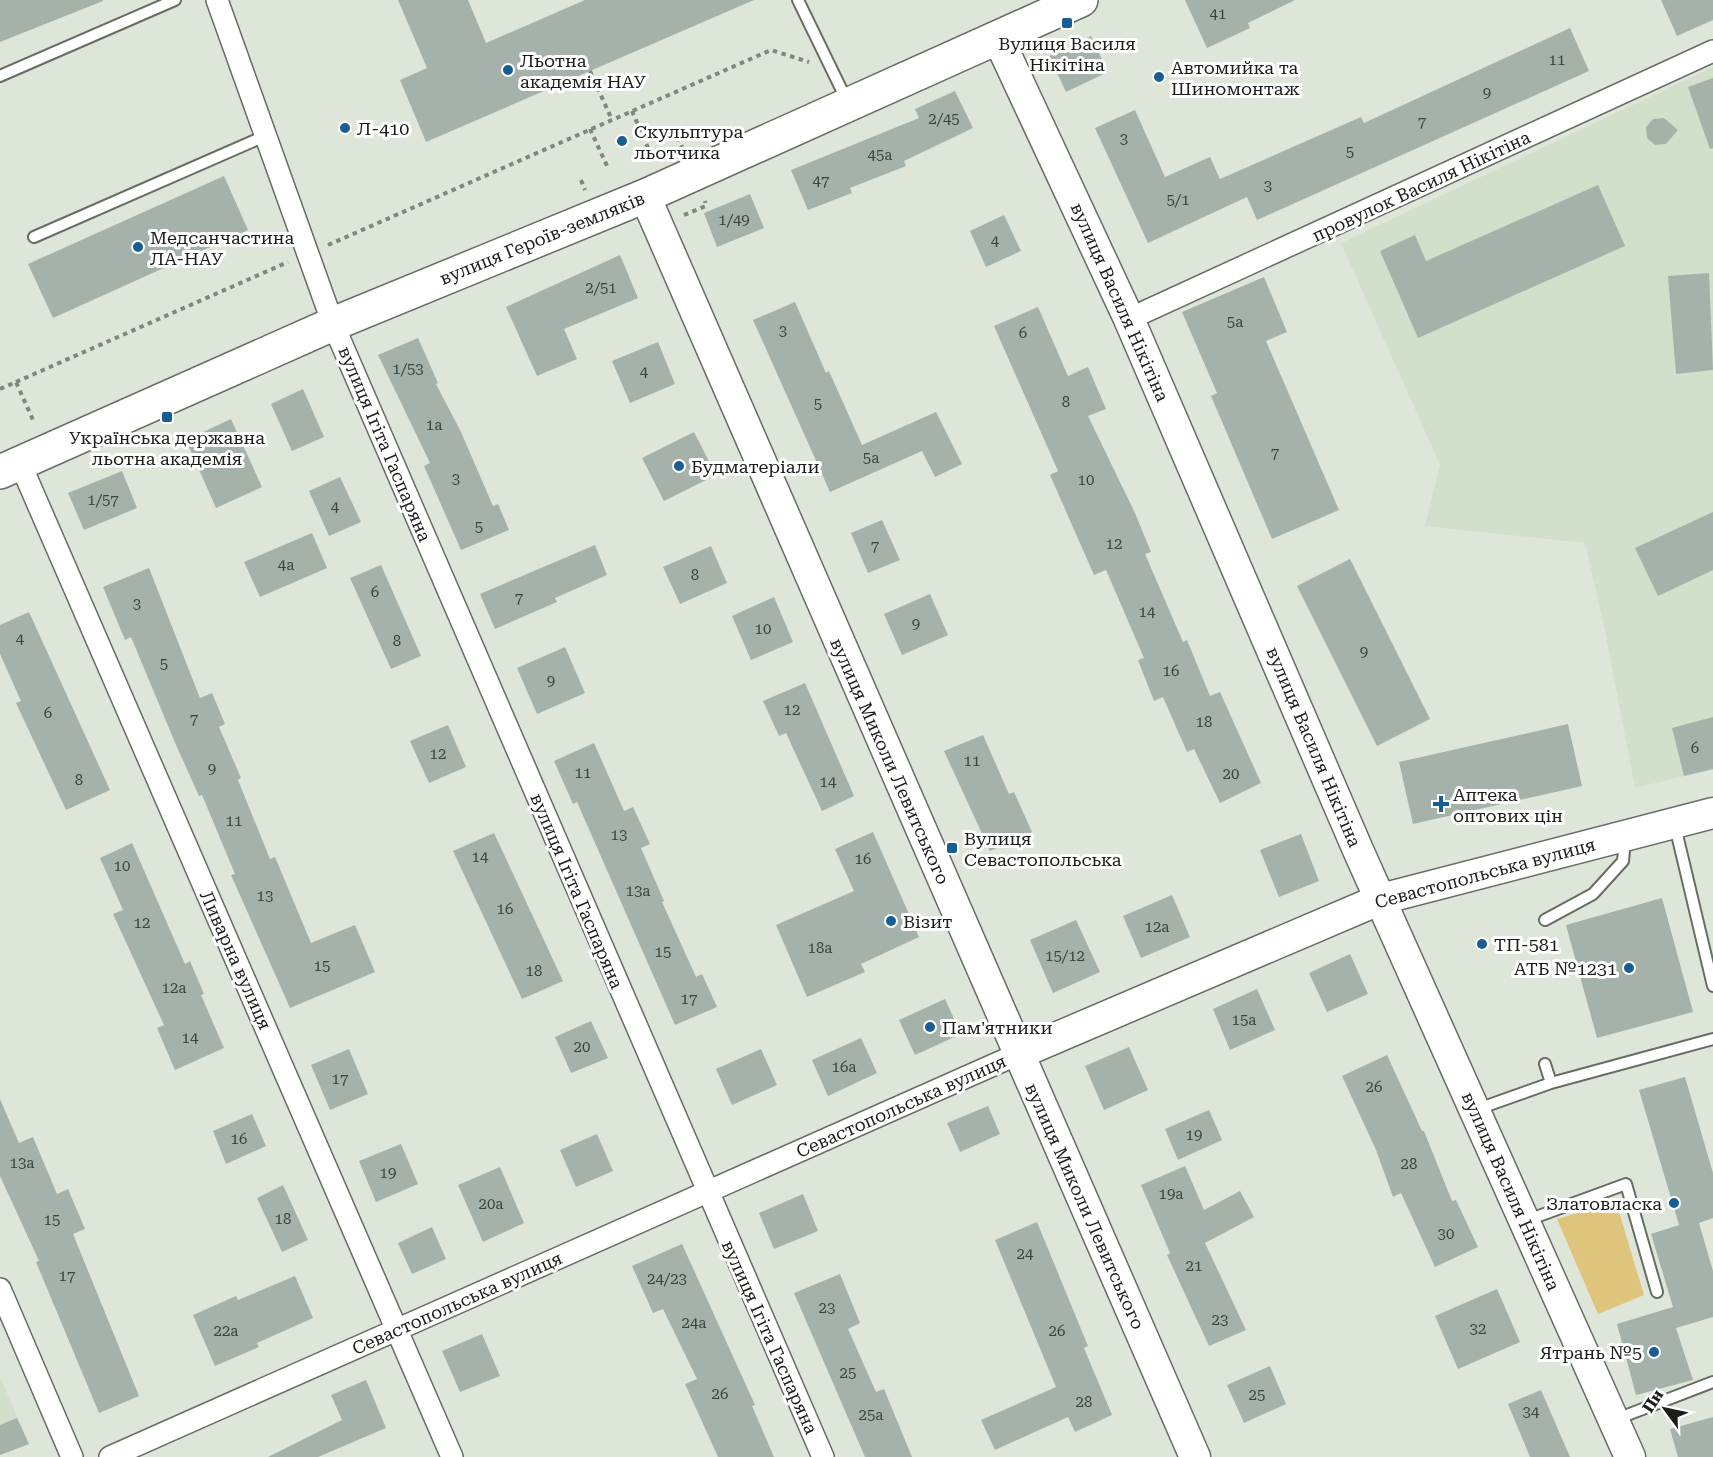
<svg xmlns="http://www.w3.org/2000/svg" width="1713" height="1457" font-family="'Roboto Serif',serif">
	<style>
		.built { fill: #d2dfcb }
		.green { fill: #dfc47c }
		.building { fill: #a5b2a9 }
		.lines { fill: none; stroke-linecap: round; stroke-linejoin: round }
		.lane-casing { stroke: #666d62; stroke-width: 14 }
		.street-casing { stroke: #666d62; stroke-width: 24 }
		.secondary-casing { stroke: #666d62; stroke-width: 33 }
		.primary-casing { stroke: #666d62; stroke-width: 36 }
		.path { stroke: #81877e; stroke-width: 4; stroke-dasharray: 4.5 4.5; stroke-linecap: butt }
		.lane { stroke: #fff; stroke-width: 10 }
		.street { stroke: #fff; stroke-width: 21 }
		.secondary { stroke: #fff; stroke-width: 30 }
		.primary { stroke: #fff; stroke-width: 33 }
		.poi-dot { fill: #185e92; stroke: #fff; stroke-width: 2 }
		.labels { text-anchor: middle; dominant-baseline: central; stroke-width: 6; stroke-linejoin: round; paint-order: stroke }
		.number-label { font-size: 15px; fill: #3d423d }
		.poi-label { font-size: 18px; fill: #1a1d19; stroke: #fff; text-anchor: start }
		.street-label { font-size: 18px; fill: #1a1d19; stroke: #fff }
	</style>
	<rect width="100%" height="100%" fill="#dee6d9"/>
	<!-- built -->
	<path class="built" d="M 1713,67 L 1713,769 L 1635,788 L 1605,631 L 1585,543 L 1425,526 L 1440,465 L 1341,243 Z
		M 0,1377 L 29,1444 L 0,1455 Z"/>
	<!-- green -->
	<path class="green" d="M 1616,1202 L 1644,1295 L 1598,1314 L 1557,1219 Z"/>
	<!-- building -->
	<path class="building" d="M 0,0 L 103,0 L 103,1 L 0,42 Z
		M 398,0 L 468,0 L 486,43 L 585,0 L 754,0 L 426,142 L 400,80 L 427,68 Z
		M 1185,0 L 1295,0 L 1248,23 L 1250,28 L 1207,48 Z
		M 1661,0 L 1713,0 L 1713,20 L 1677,36 Z
		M 1570,28 L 1589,71 L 1257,220 L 1247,197 L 1148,243 L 1095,128 L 1135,110 L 1165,177 L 1210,157 L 1220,179 L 1361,117 L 1364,123 Z
		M 1091,36 L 1108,72 L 1066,92 L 1049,56 Z
		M 1713,78 L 1713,148 L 1710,149 L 1688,87 Z
		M 955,91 L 973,128 L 904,161 L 906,166 L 850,188 L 852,193 L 808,210 L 791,170 L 919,118 L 915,109 Z
		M 1664,118 L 1678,130 L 1666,144 L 1655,145 L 1647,138 L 1646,127 L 1653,119 Z
		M 224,176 L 248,230 L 53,318 L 28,264 Z
		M 1598,185 L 1625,246 L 1418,338 L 1380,251 L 1415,235 L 1426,261 Z
		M 750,194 L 764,228 L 717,247 L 704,213 Z
		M 1004,215 L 1021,251 L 986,267 L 970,231 Z
		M 620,255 L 638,298 L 564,329 L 577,359 L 537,376 L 506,307 Z
		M 1709,273 L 1713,370 L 1676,374 L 1668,276 Z
		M 1264,277 L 1287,332 L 1266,341 L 1339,510 L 1272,539 L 1211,396 L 1217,393 L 1182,312 Z
		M 795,302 L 826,373 L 829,371 L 862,445 L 936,412 L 962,464 L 935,477 L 922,451 L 830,492 L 753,320 Z
		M 1038,307 L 1068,376 L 1088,367 L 1106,409 L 1088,416 L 1135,513 L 1151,552 L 1145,554 L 1183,642 L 1187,640 L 1210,696 L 1220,692 L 1261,783 L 1220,803 L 1194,749 L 1187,752 L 1163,697 L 1154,701 L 1138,660 L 1144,658 L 1106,570 L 1094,575 L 1050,475 L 1058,471 L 994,326 Z
		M 418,338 L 438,383 L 436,384 L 461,432 L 493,506 L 498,504 L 509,530 L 461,550 L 424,466 L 430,463 L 378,355 Z
		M 658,342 L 675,384 L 630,403 L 612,361 Z
		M 303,389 L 324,437 L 292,451 L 271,404 Z
		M 231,419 L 262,487 L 216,508 L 186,440 Z
		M 694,432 L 716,475 L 664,501 L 642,458 Z
		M 122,471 L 137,508 L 84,530 L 68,493 Z
		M 340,477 L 361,522 L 329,536 L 309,491 Z
		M 1713,512 L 1713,570 L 1658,596 L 1635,548 Z
		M 882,520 L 900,560 L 868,573 L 851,533 Z
		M 312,533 L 327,568 L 260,597 L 244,562 Z
		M 595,545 L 607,575 L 555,598 L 557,602 L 495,629 L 480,594 Z
		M 711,546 L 727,583 L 680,604 L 663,567 Z
		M 1350,559 L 1430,719 L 1377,746 L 1297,586 Z
		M 381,565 L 421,656 L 391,669 L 350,578 Z
		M 149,568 L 200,698 L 212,693 L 225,724 L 219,727 L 241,778 L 238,780 L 270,859 L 275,857 L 311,943 L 355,925 L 375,972 L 290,1008 L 231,875 L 235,874 L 202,795 L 199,796 L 176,745 L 131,637 L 125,640 L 103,587 Z
		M 930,594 L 948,635 L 902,655 L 884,614 Z
		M 774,597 L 793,642 L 751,660 L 732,616 Z
		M 29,612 L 110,790 L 66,810 L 16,703 L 21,701 L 0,654 L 0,625 Z
		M 565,647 L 585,693 L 537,714 L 517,668 Z
		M 805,683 L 854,796 L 822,811 L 786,733 L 779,736 L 763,701 Z
		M 1713,717 L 1713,769 L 1684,776 L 1672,728 Z
		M 1568,724 L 1582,786 L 1413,824 L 1399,762 Z
		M 448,725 L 466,767 L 429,783 L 410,741 Z
		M 983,735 L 1009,794 L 1014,792 L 1032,832 L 990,851 L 944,751 Z
		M 594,743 L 624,811 L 633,807 L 650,844 L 641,848 L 664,901 L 662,902 L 696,977 L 702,974 L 717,1007 L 675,1025 L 577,802 L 573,804 L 554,761 Z
		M 873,832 L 919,937 L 861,964 L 865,972 L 807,997 L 776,925 L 854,891 L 835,849 Z
		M 494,833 L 563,981 L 522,999 L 453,851 Z
		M 1301,834 L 1319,881 L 1279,897 L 1260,850 Z
		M 132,843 L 185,964 L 190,961 L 204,994 L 201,995 L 224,1048 L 175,1070 L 157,1028 L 164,1025 L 113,914 L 123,910 L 100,858 Z
		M 1172,895 L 1190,937 L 1141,958 L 1123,916 Z
		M 1662,898 L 1693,1012 L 1597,1038 L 1566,925 Z
		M 1076,920 L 1100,972 L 1053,993 L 1030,940 Z
		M 1350,954 L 1368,994 L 1327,1012 L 1309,973 Z
		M 1257,989 L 1275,1030 L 1230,1050 L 1213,1009 Z
		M 945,999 L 961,1034 L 915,1055 L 899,1020 Z
		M 591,1021 L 608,1058 L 571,1073 L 555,1037 Z
		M 861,1038 L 877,1073 L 828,1096 L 812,1060 Z
		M 1129,1047 L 1148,1090 L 1104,1110 L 1085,1066 Z
		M 349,1049 L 368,1094 L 330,1110 L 311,1065 Z
		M 761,1049 L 777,1085 L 732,1105 L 716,1069 Z
		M 1387,1055 L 1422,1131 L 1424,1131 L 1452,1201 L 1456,1200 L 1478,1247 L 1435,1267 L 1401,1193 L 1393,1197 L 1376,1150 L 1342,1076 Z
		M 1685,1077 L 1713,1173 L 1713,1218 L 1699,1223 L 1713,1271 L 1713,1317 L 1676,1328 L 1693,1380 L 1636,1395 L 1617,1324 L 1673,1307 L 1651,1234 L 1679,1225 L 1639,1090 Z
		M 0,1099 L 19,1143 L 33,1137 L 57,1194 L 68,1189 L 85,1229 L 73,1234 L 139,1396 L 99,1413 L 36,1262 L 39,1261 L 0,1176 Z
		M 988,1106 L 1000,1134 L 960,1152 L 947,1123 Z
		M 1209,1110 L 1222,1140 L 1178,1160 L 1165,1129 Z
		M 252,1114 L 266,1146 L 226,1164 L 213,1131 Z
		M 597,1134 L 613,1171 L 576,1187 L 560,1150 Z
		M 401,1144 L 418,1184 L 376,1202 L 359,1161 Z
		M 1185,1166 L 1204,1210 L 1240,1191 L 1254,1217 L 1205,1243 L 1246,1330 L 1209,1346 L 1167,1255 L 1170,1253 L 1141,1185 Z
		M 500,1167 L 524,1223 L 483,1242 L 458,1185 Z
		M 283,1185 L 308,1240 L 282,1252 L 257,1198 Z
		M 803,1194 L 818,1231 L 774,1249 L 759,1213 Z
		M 1037,1222 L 1088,1346 L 1084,1348 L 1112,1415 L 1075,1432 L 1068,1417 L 995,1450 L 981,1420 L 1056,1387 L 995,1240 Z
		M 432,1227 L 446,1259 L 412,1274 L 398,1243 Z
		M 682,1244 L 755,1405 L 752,1406 L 774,1457 L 718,1457 L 685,1384 L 697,1379 L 663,1309 L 653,1313 L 632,1266 Z
		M 840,1274 L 860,1323 L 848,1329 L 876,1392 L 884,1389 L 912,1457 L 865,1457 L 794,1293 Z
		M 295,1276 L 313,1318 L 257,1343 L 259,1347 L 215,1366 L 193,1315 L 236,1296 L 238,1300 Z
		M 1497,1289 L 1520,1342 L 1458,1369 L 1435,1316 Z
		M 482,1334 L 500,1376 L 460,1392 L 442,1351 Z
		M 1270,1366 L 1286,1404 L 1244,1423 L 1227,1385 Z
		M 366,1380 L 386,1428 L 318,1457 L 268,1457 L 342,1420 L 331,1395 Z
		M 1541,1390 L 1570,1457 L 1530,1457 L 1508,1404 Z
		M 1713,1417 L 1713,1457 L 1678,1457 L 1670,1429 Z
		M 17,1418 L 29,1444 L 0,1455 L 0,1425 Z"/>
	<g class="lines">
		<defs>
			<path id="lane" d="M 798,0 L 848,103
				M 0,76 L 175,0
				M 34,237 L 265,136
				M 1675,826 L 1713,986
				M 1545,920 L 1593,894 L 1623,861 L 1625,839
				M 1545,1064 L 1551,1083
				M 1475,1110 L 1551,1083 L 1713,1039
				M 1525,1221 L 1626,1184 L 1657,1292
				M 1614,1420 L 1713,1382"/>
			<path id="street" d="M 217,0 L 333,324 L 823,1457
				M 1129,319 L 1713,51
				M 20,463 L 452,1457
				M 0,1289 L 72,1457
				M 110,1457 L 1018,1054"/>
			<path id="secondary" d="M 998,38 L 1129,319 L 1358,850 L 1630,1457
				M 645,196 L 1195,1457
				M 1018,1054 L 1381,899 L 1713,813"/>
			<path id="primary" d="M 0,472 L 333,324 L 645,196 L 1081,0"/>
		</defs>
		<!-- lane casing -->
		<use href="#lane" class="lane-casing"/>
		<!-- street casing -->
		<use href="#street" class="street-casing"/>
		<!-- secondary casing -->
		<use href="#secondary" class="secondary-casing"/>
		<!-- primary casing -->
		<use href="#primary" class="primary-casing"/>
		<!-- path -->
		<path class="path" d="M 590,71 L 612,120
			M 632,111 L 649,150
			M 590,129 L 608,168
			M 678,137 L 682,147
			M 581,180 L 585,190
			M 684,215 L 706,206 L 705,201
			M 328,245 L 771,50 L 809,62
			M 16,382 L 288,262
			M 0,389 L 16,382 L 33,420"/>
		<!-- lane -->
		<use href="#lane" class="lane"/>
		<!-- street -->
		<use href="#street" class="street"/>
		<!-- secondary -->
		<use href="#secondary" class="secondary"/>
		<!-- primary -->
		<use href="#primary" class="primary"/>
	</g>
	<!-- markers -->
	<g class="poi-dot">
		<rect x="1061" y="17" width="12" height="12" rx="3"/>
		<circle cx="508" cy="70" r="6"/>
		<circle cx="1159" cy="77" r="6"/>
		<circle cx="345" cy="128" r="6"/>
		<circle cx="622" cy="141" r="6"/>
		<circle cx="138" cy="247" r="6"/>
		<rect x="161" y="411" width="12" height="12" rx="3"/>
		<circle cx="679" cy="466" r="6"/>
		<path d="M1438 795h6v6h6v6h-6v6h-6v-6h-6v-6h6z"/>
		<rect x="946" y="842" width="12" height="12" rx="3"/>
		<circle cx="891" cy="921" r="6"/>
		<circle cx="1482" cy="944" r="6"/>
		<circle cx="1629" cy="968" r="6"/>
		<circle cx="930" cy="1027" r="6"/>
		<circle cx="1674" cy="1203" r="6"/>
		<circle cx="1654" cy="1352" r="6"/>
	</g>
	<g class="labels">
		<!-- number labels -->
		<g class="number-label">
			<text x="1218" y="14">41</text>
			<text x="1557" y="60">11</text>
			<text x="1487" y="93">9</text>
			<text x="944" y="119">2/45</text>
			<text x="1422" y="122">7</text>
			<text x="1124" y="139">3</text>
			<text x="1350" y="152">5</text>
			<text x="880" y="155">45а</text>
			<text x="821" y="181">47</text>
			<text x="1268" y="186">3</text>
			<text x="1178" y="200">5/1</text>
			<text x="734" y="220">1/49</text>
			<text x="995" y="241">4</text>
			<text x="601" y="288">2/51</text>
			<text x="1235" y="322">5а</text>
			<text x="783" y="331">3</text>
			<text x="1023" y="333">6</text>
			<text x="408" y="369">1/53</text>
			<text x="644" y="372">4</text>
			<text x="1066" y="402">8</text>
			<text x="818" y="404">5</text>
			<text x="434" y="425">1а</text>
			<text x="1275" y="453">7</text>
			<text x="871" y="458">5а</text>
			<text x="456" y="479">3</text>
			<text x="1086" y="480">10</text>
			<text x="103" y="500">1/57</text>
			<text x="335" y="507">4</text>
			<text x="479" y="527">5</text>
			<text x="1114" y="544">12</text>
			<text x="875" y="546">7</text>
			<text x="286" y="565">4а</text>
			<text x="695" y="575">8</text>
			<text x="375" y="592">6</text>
			<text x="519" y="598">7</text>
			<text x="137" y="604">3</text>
			<text x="1147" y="612">14</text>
			<text x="916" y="624">9</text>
			<text x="763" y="629">10</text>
			<text x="20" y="639">4</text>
			<text x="397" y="641">8</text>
			<text x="1364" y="652">9</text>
			<text x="164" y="664">5</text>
			<text x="1171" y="671">16</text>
			<text x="551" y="681">9</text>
			<text x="792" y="710">12</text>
			<text x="48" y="713">6</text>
			<text x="194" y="719">7</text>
			<text x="1204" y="722">18</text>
			<text x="1695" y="748">6</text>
			<text x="438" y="754">12</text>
			<text x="972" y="761">11</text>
			<text x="212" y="769">9</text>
			<text x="583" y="773">11</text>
			<text x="1231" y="774">20</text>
			<text x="79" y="780">8</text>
			<text x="828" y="782">14</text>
			<text x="234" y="821">11</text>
			<text x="619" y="835">13</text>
			<text x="480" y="857">14</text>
			<text x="863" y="859">16</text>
			<text x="122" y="866">10</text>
			<text x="638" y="891">13а</text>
			<text x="265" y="896">13</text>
			<text x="505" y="909">16</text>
			<text x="142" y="923">12</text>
			<text x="1157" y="927">12а</text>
			<text x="820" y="948">18а</text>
			<text x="663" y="952">15</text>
			<text x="1065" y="956">15/12</text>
			<text x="322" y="966">15</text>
			<text x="534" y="971">18</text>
			<text x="174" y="988">12а</text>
			<text x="689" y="999">17</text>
			<text x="1244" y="1020">15а</text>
			<text x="190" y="1038">14</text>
			<text x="582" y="1047">20</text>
			<text x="844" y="1067">16а</text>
			<text x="340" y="1079">17</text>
			<text x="1374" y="1087">26</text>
			<text x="1194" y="1135">19</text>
			<text x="239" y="1139">16</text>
			<text x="22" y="1163">13а</text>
			<text x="1409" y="1164">28</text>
			<text x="388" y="1173">19</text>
			<text x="1171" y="1194">19а</text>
			<text x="491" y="1204">20а</text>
			<text x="283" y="1219">18</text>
			<text x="52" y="1220">15</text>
			<text x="1446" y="1234">30</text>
			<text x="1025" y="1254">24</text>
			<text x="1194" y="1266">21</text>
			<text x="67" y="1276">17</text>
			<text x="667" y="1279">24/23</text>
			<text x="827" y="1308">23</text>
			<text x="1220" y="1320">23</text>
			<text x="694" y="1323">24а</text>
			<text x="1478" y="1329">32</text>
			<text x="226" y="1331">22а</text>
			<text x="1057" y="1331">26</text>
			<text x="848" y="1373">25</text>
			<text x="720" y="1394">26</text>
			<text x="1257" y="1395">25</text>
			<text x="1084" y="1402">28</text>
			<text x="1531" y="1412">34</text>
			<text x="871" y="1415">25а</text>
		</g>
		<!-- poi labels -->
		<g class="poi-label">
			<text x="1067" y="43" text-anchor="middle">Вулиця Василя<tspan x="1067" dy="21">Нікітіна</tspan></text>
			<text x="520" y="60">Льотна<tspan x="520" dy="21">академія НАУ</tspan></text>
			<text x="1171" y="67">Автомийка та<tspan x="1171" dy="21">Шиномонтаж</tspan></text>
			<text x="357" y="128">Л-410</text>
			<text x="634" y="131">Скульптура<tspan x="634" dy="21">льотчика</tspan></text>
			<text x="150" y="237">Медсанчастина<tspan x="150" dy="21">ЛА-НАУ</tspan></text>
			<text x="167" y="437" text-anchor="middle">Українська державна<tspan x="167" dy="21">льотна академія</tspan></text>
			<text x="691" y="466">Будматеріали</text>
			<text x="1453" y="794">Аптека<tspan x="1453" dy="21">оптових цін</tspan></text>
			<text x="964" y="838">Вулиця<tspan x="964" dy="21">Севастопольська</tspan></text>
			<text x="903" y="921">Візит</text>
			<text x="1494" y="944">ТП-581</text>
			<text x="1617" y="968" text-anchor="end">АТБ №1231</text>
			<text x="942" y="1027">Пам'ятники</text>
			<text x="1662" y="1203" text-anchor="end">Златовласка</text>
			<text x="1642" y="1352" text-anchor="end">Ятрань №5</text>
		</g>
		<!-- street labels -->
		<g class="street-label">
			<text transform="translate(1421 186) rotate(-25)">провулок Василя Нікітіна</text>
			<text transform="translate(542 238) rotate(-22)">вулиця Героїв-земляків</text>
			<text transform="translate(1120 302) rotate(66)">вулиця Василя Нікітіна</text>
			<text transform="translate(385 444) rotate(67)">вулиця Ігіта Гаспаряна</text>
			<text transform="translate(1314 747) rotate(67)">вулиця Василя Нікітіна</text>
			<text transform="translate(890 761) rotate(66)">вулиця Миколи Левитського</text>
			<text transform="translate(1485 873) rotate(-15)">Севастопольська вулиця</text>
			<text transform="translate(577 891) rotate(67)">вулиця Ігіта Гаспаряна</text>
			<text transform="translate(236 960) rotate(66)">Ливарна вулиця</text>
			<text transform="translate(901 1106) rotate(-24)">Севастопольська вулиця</text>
			<text transform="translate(1511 1191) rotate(66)">вулиця Василя Нікітіна</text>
			<text transform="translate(1085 1206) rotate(66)">вулиця Миколи Левитського</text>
			<text transform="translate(457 1303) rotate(-24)">Севастопольська вулиця</text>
			<text transform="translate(770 1337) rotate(66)">вулиця Ігіта Гаспаряна</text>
		</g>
	</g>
	<!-- north arrow -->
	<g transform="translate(1665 1409) rotate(303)" stroke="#ffffff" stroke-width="4.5" paint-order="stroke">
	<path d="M0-4.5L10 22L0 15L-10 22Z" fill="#1a1d19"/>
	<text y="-9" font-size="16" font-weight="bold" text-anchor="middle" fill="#1a1d19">Пн</text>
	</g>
</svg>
